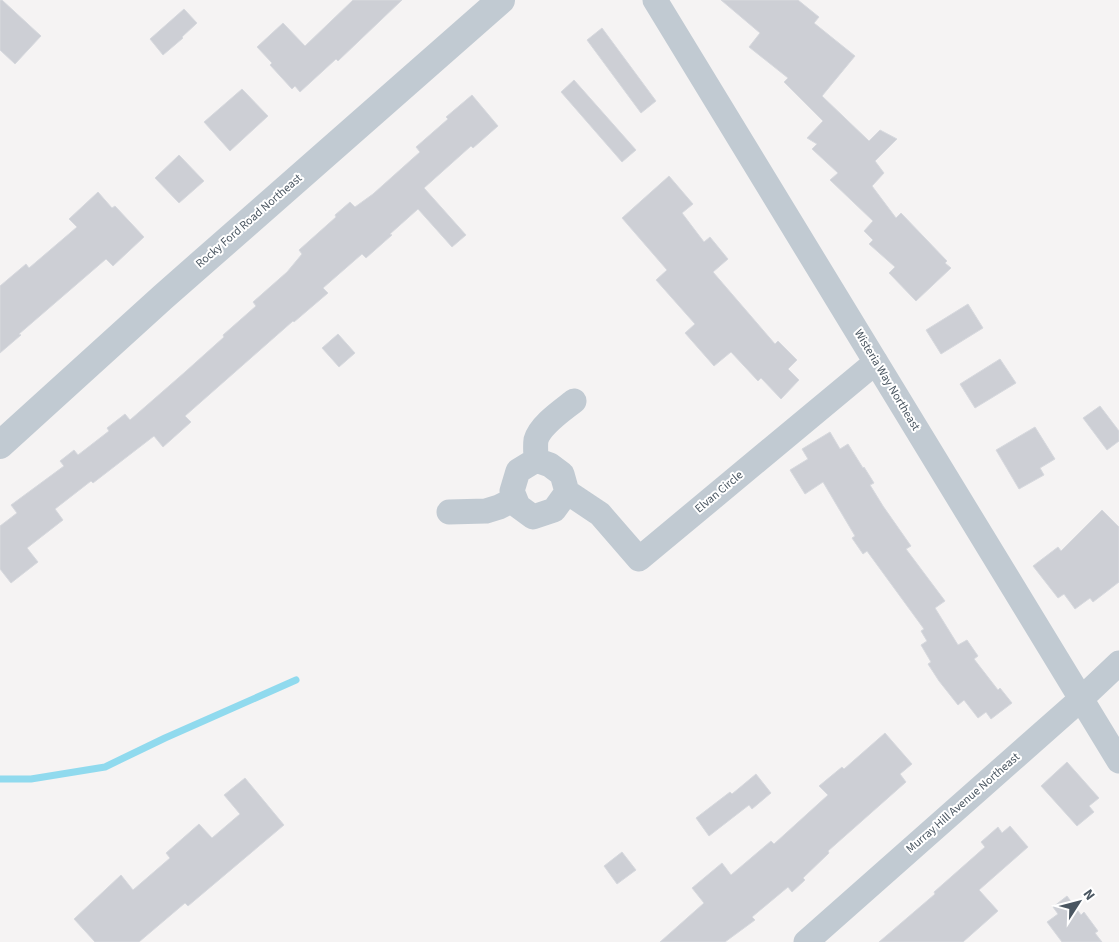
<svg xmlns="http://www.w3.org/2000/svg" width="1119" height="942" font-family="'Source Sans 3',sans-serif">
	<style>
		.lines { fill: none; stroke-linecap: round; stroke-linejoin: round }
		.stream { stroke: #90daee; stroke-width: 7 }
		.building { fill: #cdcfd5; stroke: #d7d9de }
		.minor { stroke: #c1cad2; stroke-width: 25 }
		.tertiary { stroke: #c1cad2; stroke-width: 28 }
		.labels { text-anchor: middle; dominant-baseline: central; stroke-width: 4; stroke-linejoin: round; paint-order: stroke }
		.street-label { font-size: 12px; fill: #4a5661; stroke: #fff }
	</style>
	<rect width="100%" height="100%" fill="#f5f3f3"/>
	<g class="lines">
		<!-- stream -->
		<path class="stream" d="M 0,779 L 31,779 L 105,767 L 165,738 L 296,680"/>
	</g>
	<!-- building -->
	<path class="building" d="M 0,0 L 2,0 L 41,36 L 15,64 L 0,50 Z
		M 353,0 L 402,0 L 338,61 L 336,59 L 300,92 L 295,86 L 292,89 L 270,65 L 272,63 L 257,47 L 283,23 L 305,46 Z
		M 721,0 L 798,0 L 819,17 L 814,23 L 855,56 L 822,96 L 869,141 L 880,130 L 897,139 L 875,161 L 884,173 L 872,186 L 896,218 L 901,213 L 947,261 L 945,263 L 951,268 L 916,301 L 889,273 L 895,267 L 869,244 L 873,240 L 864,231 L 873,221 L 830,180 L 838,173 L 812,149 L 817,144 L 807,138 L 823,121 L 784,82 L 788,78 L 749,47 L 760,33 Z
		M 184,9 L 197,23 L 182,37 L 183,38 L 163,55 L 150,39 Z
		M 602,28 L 656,101 L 641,113 L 587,40 Z
		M 574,80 L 636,150 L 622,162 L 561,92 Z
		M 242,89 L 268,116 L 230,151 L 204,122 Z
		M 472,95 L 498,126 L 473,148 L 471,146 L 424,188 L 466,235 L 452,247 L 418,209 L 390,234 L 392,235 L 366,258 L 362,254 L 323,288 L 328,293 L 294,322 L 293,321 L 185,416 L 191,422 L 163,447 L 154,436 L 93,483 L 91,481 L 55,509 L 63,520 L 27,548 L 38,562 L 11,583 L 0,569 L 0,526 L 17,513 L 11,505 L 64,466 L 60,461 L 74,450 L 78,455 L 109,431 L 107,428 L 125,414 L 130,420 L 185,372 L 224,337 L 223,335 L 256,306 L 253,302 L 287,272 L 302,254 L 299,250 L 336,217 L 335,215 L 350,202 L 355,207 L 373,194 L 411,160 L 420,152 L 416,147 L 448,119 L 446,117 Z
		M 179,155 L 204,181 L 179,203 L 155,178 Z
		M 669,176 L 693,204 L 682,213 L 704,242 L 710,237 L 728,259 L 713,272 L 775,344 L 778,341 L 797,360 L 788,369 L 799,380 L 781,399 L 761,378 L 758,381 L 731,352 L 714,366 L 685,333 L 695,324 L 656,280 L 667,270 L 622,218 Z
		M 98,192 L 112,208 L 115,206 L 144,237 L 113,266 L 106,259 L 19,334 L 21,335 L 0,353 L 0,286 L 26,264 L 29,268 L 77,227 L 69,219 Z
		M 968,304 L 983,328 L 941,354 L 926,330 Z
		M 338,334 L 355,353 L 339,367 L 322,348 Z
		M 1000,359 L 1016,383 L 975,408 L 960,384 Z
		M 1100,406 L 1119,431 L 1119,441 L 1107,450 L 1083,418 Z
		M 1035,427 L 1055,459 L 1040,468 L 1044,475 L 1019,489 L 996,450 Z
		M 830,432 L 840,449 L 848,444 L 863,468 L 864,467 L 874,483 L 870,485 L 883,506 L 911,546 L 906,549 L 945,601 L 935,608 L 958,645 L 967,640 L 978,656 L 974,659 L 998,690 L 1000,688 L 1012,703 L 991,719 L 986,712 L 978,718 L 964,700 L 958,705 L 939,681 L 928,664 L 931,662 L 921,645 L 927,641 L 921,631 L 924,629 L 867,551 L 863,554 L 852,538 L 855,536 L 823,482 L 805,494 L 790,470 L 808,459 L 802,449 Z
		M 1102,510 L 1119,527 L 1119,582 L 1093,602 L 1090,598 L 1075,609 L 1064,594 L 1058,598 L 1033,566 L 1058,547 L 1061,551 Z
		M 885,733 L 912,764 L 900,774 L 906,782 L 828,851 L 829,853 L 803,878 L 805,880 L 792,892 L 788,887 L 752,917 L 755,920 L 725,942 L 660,942 L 704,903 L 692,888 L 722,863 L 731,875 L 771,841 L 774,844 L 828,795 L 819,786 L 842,767 L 844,769 Z
		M 1067,762 L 1099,798 L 1089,806 L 1094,812 L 1077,826 L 1041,786 Z
		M 756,774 L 771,793 L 752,809 L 749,805 L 709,836 L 696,818 L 730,792 L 732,794 Z
		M 245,778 L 284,825 L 188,906 L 185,903 L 139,942 L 95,942 L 74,919 L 121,875 L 133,890 L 170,858 L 166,853 L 199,824 L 212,838 L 240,814 L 224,795 Z
		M 1010,826 L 1028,847 L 979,890 L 998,911 L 963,942 L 879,942 L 935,894 L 934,892 L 985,847 L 981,842 L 998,827 L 1002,833 Z
		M 622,852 L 636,870 L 617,884 L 604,866 Z
		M 1067,896 L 1081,915 L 1084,912 L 1098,931 L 1095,933 L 1102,942 L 1062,942 L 1047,922 L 1058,914 L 1053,907 Z"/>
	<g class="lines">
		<!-- minor -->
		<path class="minor" d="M 655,0 L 1119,761
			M 536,460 C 536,454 535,446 536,440 C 540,425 563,410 574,401
			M 567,492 L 554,510 L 533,517 L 518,506 L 512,491 L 518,471 L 536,460 L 550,465 L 562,474 L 567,492 L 600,514 L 639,559 L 876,362
			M 449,512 L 486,511 L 499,507 L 515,499
			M 806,942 L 1081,699 L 1119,663"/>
		<!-- tertiary -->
		<path class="tertiary" d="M 0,445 L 163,297 L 501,0"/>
	</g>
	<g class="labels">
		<!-- street labels -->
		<g class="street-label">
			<text transform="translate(249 221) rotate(-41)">Rocky Ford Road Northeast</text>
			<text transform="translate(887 380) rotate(59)">Wisteria Way Northeast</text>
			<text transform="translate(719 492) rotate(-40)">Elvan Circle</text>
			<text transform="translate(963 803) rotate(-41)">Murray Hill Avenue Northeast</text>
		</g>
	</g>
	<!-- north arrow -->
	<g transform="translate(1079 902) rotate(54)" stroke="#ffffff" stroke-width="4" paint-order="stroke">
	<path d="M0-4L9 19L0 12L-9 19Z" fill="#4a5661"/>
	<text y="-8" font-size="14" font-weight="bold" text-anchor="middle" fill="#4a5661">N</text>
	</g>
</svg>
